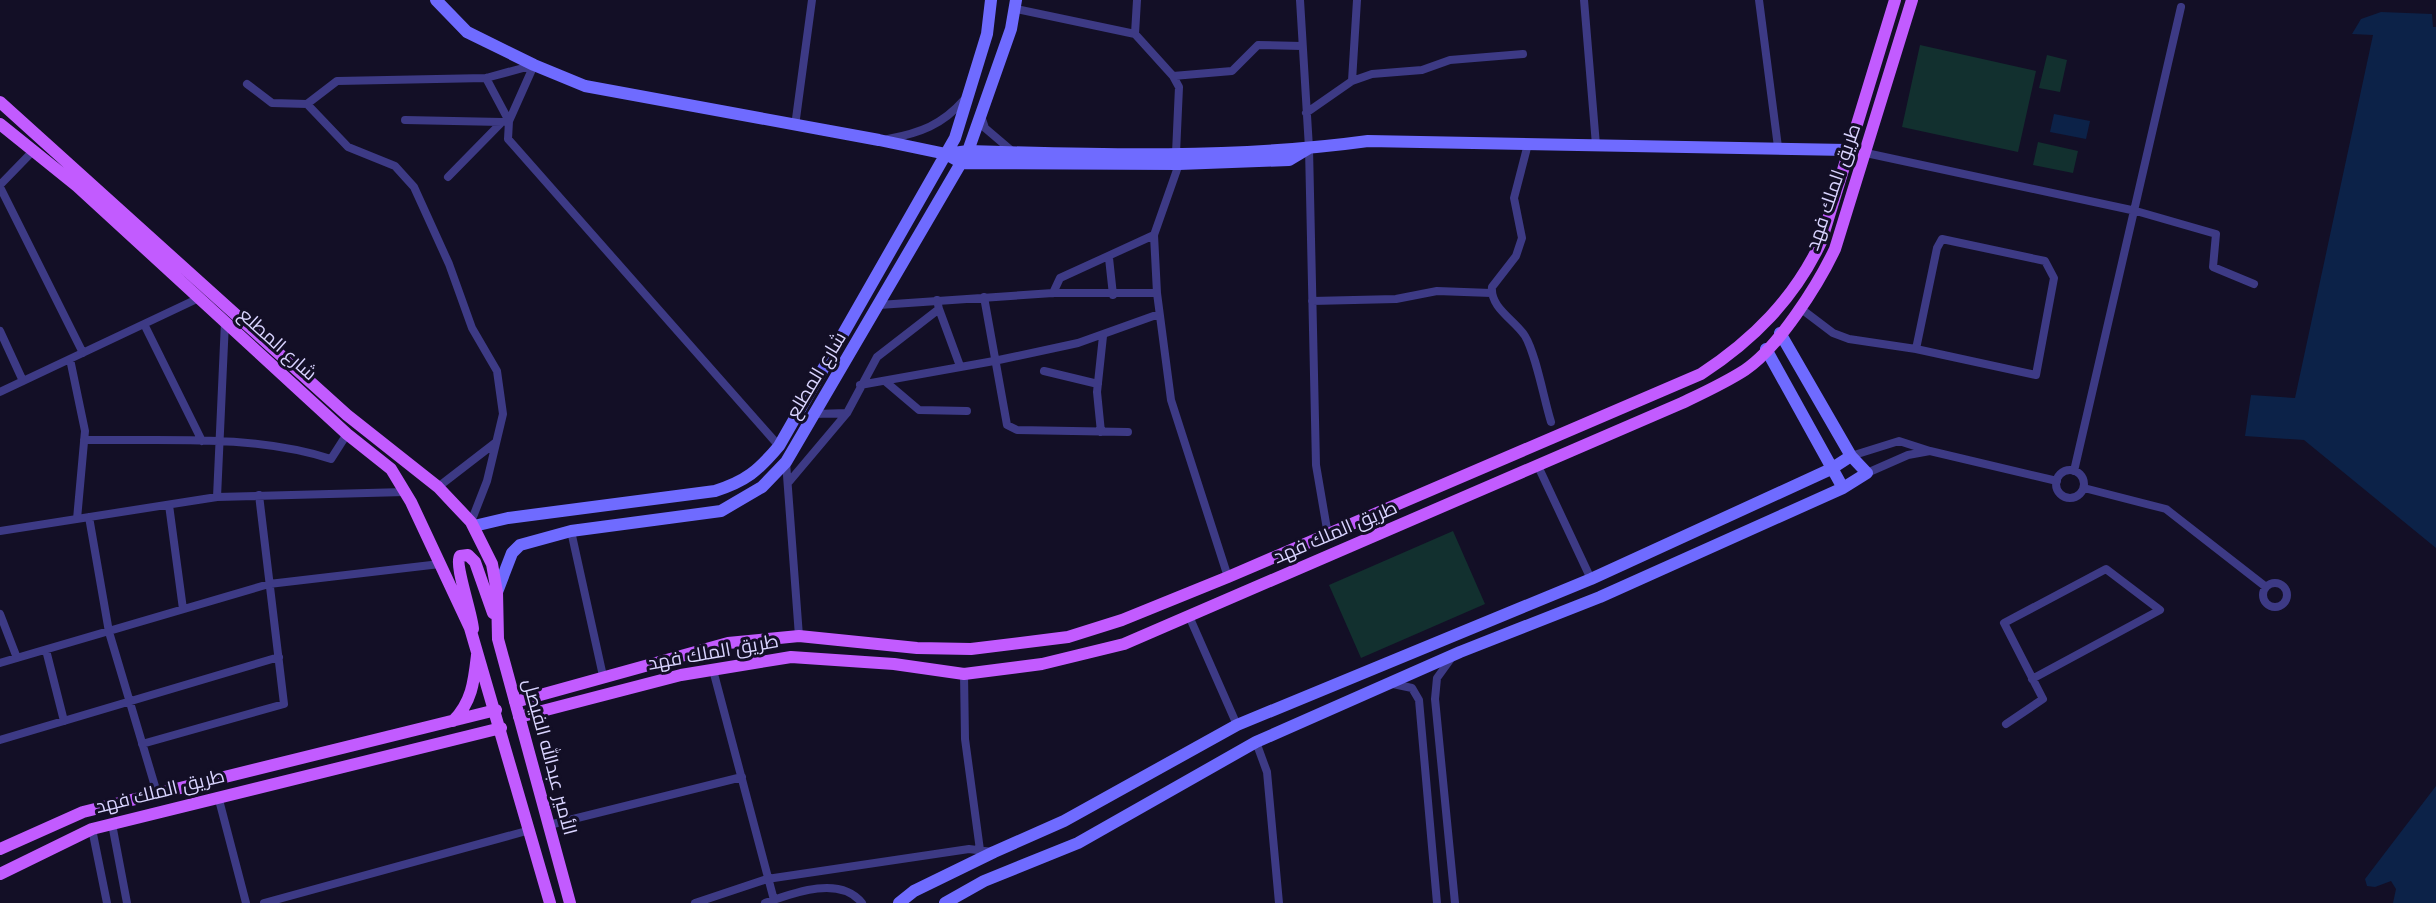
<svg xmlns="http://www.w3.org/2000/svg" width="2436" height="903" font-family="Poppins,Cairo,sans-serif">
	<style>
		.green { fill: #12302f }
		.water { fill: #0c2248 }
		.lines { fill: none; stroke-linecap: round; stroke-linejoin: round }
		.street { stroke: #3d3a85; stroke-width: 8 }
		.secondary { stroke: #6f6bff; stroke-width: 12 }
		.primary { stroke: #c25bff; stroke-width: 12 }
		.labels { text-anchor: middle; dominant-baseline: central; stroke-width: 6; stroke-linejoin: round; paint-order: stroke }
		.street-label { font-size: 19px; fill: #d9d4ff; stroke: #130f26 }
	</style>
	<rect width="100%" height="100%" fill="#130f26"/>
	<!-- green -->
	<path class="green" d="M 1920,45 L 2036,71 L 2018,152 L 1902,127 Z
		M 2047,55 L 2067,60 L 2060,92 L 2039,88 Z
		M 2038,142 L 2078,151 L 2073,173 L 2033,165 Z
		M 1453,531 L 1485,604 L 1361,658 L 1329,585 Z"/>
	<!-- water -->
	<path class="water" d="M 2381,12 L 2432,14 L 2433,27 L 2436,27 L 2436,548 L 2304,440 L 2245,436 L 2251,395 L 2295,398 L 2373,35 L 2352,34 L 2361,19 Z
		M 2054,114 L 2090,121 L 2086,139 L 2050,132 Z
		M 2436,786 L 2436,903 L 2393,903 L 2396,889 L 2391,881 L 2375,887 L 2367,886 L 2365,879 Z"/>
	<g class="lines">
		<!-- street -->
		<path class="street" d="M 1300,0 L 1309,148 L 1316,465 L 1328,535
			M 1584,0 L 1596,145
			M 1759,0 L 1778,147
			M 1016,9 L 1135,34 L 1173,76 L 1179,87 L 1176,153
			M 1135,34 L 1137,0
			M 1173,76 L 1232,71 L 1258,45 L 1302,46
			M 486,78 L 509,121 L 508,139 L 779,446
			M 1352,81 L 1357,0
			M 247,84 L 272,103 L 307,104 L 337,81 L 486,78 L 534,65 L 509,121 L 502,122 L 448,177
			M 307,104 L 348,147 L 395,166 L 414,187 L 449,264 L 472,328 L 497,371 L 503,414 L 487,481 L 471,522
			M 1306,113 L 1352,81 L 1372,74 L 1422,70 L 1450,60 L 1523,54
			M 981,116 L 985,128 L 1012,151
			M 405,120 L 502,122
			M 795,126 L 812,0
			M 888,139 C 920,133 942,125 964,100
			M 1528,144 L 1514,198 L 1522,238 L 1516,256 L 1492,287 C 1490,308 1515,320 1525,336 C 1536,354 1544,400 1551,422
			M 1866,153 L 2136,211 L 2216,234 L 2213,267 L 2254,284
			M 1179,164 L 1154,235 L 1157,293 L 1171,400 L 1228,577
			M 0,185 L 34,150
			M 0,187 L 83,353
			M 1109,258 L 1113,295
			M 1053,293 L 1060,278 L 1154,235
			M 984,297 L 1007,425 L 1017,430 L 1128,432
			M 1312,301 L 1396,299 L 1437,291 L 1491,293
			M 879,305 L 1053,293 L 1157,293
			M 1800,308 L 1833,333 L 1849,339 L 1916,349 L 2036,375 L 2054,278 L 2045,261 L 1942,239 L 1937,248 L 1916,349
			M 939,309 L 960,366
			M 144,324 L 202,441
			M 0,331 L 23,381
			M 70,359 L 85,431 L 77,519
			M 1044,371 L 1098,384
			M 886,382 L 919,410 L 967,411
			M 860,385 L 994,361 L 1078,343 L 1159,314
			M 0,392 L 199,298
			M 815,414 L 847,413
			M 1101,432 L 1097,392 L 1103,336
			M 84,440 C 165,441 253,434 331,459 L 347,434
			M 1930,451 L 2057,481
			M 1851,456 L 1899,441 L 1930,451 L 1908,455 L 1867,473
			M 786,462 L 799,636
			M 1537,464 L 1591,579
			M2056 484a14 14 0 1 1 28 0a14 14 0 1 1-28 0Z
			M 2074,471 L 2181,7
			M 788,483 L 847,413 L 877,357 L 939,309 L 937,300
			M 438,487 L 495,443
			M 2084,488 L 2166,509 L 2266,587
			M 217,497 L 225,322
			M 169,505 L 183,609
			M 89,517 L 109,632 L 157,793
			M 0,531 L 217,497 L 405,492
			M 571,531 L 603,676
			M2263 595a12 12 0 1 1 24 0a12 12 0 1 1-24 0Z
			M 0,614 L 17,658
			M 1189,616 L 1237,725
			M 46,650 L 64,721
			M 1450,660 L 1437,678 L 1435,699 L 1455,903
			M 0,663 L 269,584 L 440,564
			M 713,670 L 774,900
			M 964,674 L 965,739 L 980,850
			M 1393,684 L 1412,688 L 1419,700 L 1437,903
			M 2006,724 L 2043,699 L 2004,623 L 2106,569 L 2160,610 L 2032,679
			M 0,740 L 279,657
			M 1256,742 L 1267,772 L 1279,903
			M 142,744 L 284,704 L 259,495
			M 218,796 L 246,903
			M 112,824 L 127,903
			M 549,825 L 742,777
			M 92,829 L 107,903
			M 264,903 L 530,830
			M 695,903 L 767,879 L 969,849 L 993,852
			M 765,903 C 793,893 840,875 862,903"/>
		<!-- secondary -->
		<path class="secondary" d="M 436,0 L 467,32 L 534,65 L 585,86 L 879,140 L 946,154 L 962,163 L 1179,164 L 1289,160 L 1309,148
			M 946,154 L 968,151 C 1100,155 1237,159 1368,141 L 1847,150
			M 1766,349 L 1843,488
			M 474,526 L 508,518 L 715,491 C 746,481 758,471 779,446 L 955,138 L 987,34 L 991,0
			M 497,592 L 512,553 L 520,545 L 571,531 L 721,511 L 762,487 L 786,462 L 968,151 L 1011,29 L 1016,0
			M 899,903 L 914,891 L 994,852 L 1064,821 L 1237,725 L 1591,579 L 1831,469 L 1851,456
			M 945,903 L 984,881 L 1078,843 L 1256,742 L 1460,652 L 1600,597 L 1843,488 L 1867,473 L 1851,456 L 1780,333"/>
		<!-- primary -->
		<path class="primary" d="M 0,102 L 347,415 L 438,487 L 471,522 L 492,564 L 497,592 L 498,639 L 570,903
			M 0,124 L 77,186 L 347,434 L 391,469 L 411,502 L 470,628 L 550,903
			M 473,629 C 472,613 454,564 460,556 L 468,555 L 475,562 L 493,613
			M 515,702 L 728,643 L 799,636 L 917,648 L 971,649 L 1068,637 L 1122,620 L 1228,577 L 1701,374 C 1753,340 1794,299 1821,242 L 1895,0
			M 519,717 L 681,675 L 791,657 L 894,664 L 964,674 L 1042,664 L 1124,644 L 1682,403 C 1703,393 1725,383 1745,370 C 1778,348 1818,285 1835,249 L 1912,0
			M 453,721 C 472,702 474,681 477,655
			M 0,849 L 83,812 L 496,710
			M 0,874 L 92,829 L 501,728"/>
	</g>
	<g class="labels">
		<!-- street labels -->
		<g class="street-label">
			<text transform="translate(1833 187) rotate(-71)">طريق الملك فهد</text>
			<text transform="translate(278 344) rotate(42)">شارع المطلع</text>
			<text transform="translate(816 375) rotate(-59)">شارع المطلع</text>
			<text transform="translate(1335 532) rotate(-23)">طريق الملك فهد</text>
			<text transform="translate(713 652) rotate(-10)">طريق الملك فهد</text>
			<text transform="translate(550 757) rotate(75)">الأمير عبدالله الفيصل</text>
			<text transform="translate(160 791) rotate(-14)">طريق الملك فهد</text>
		</g>
	</g>
</svg>
